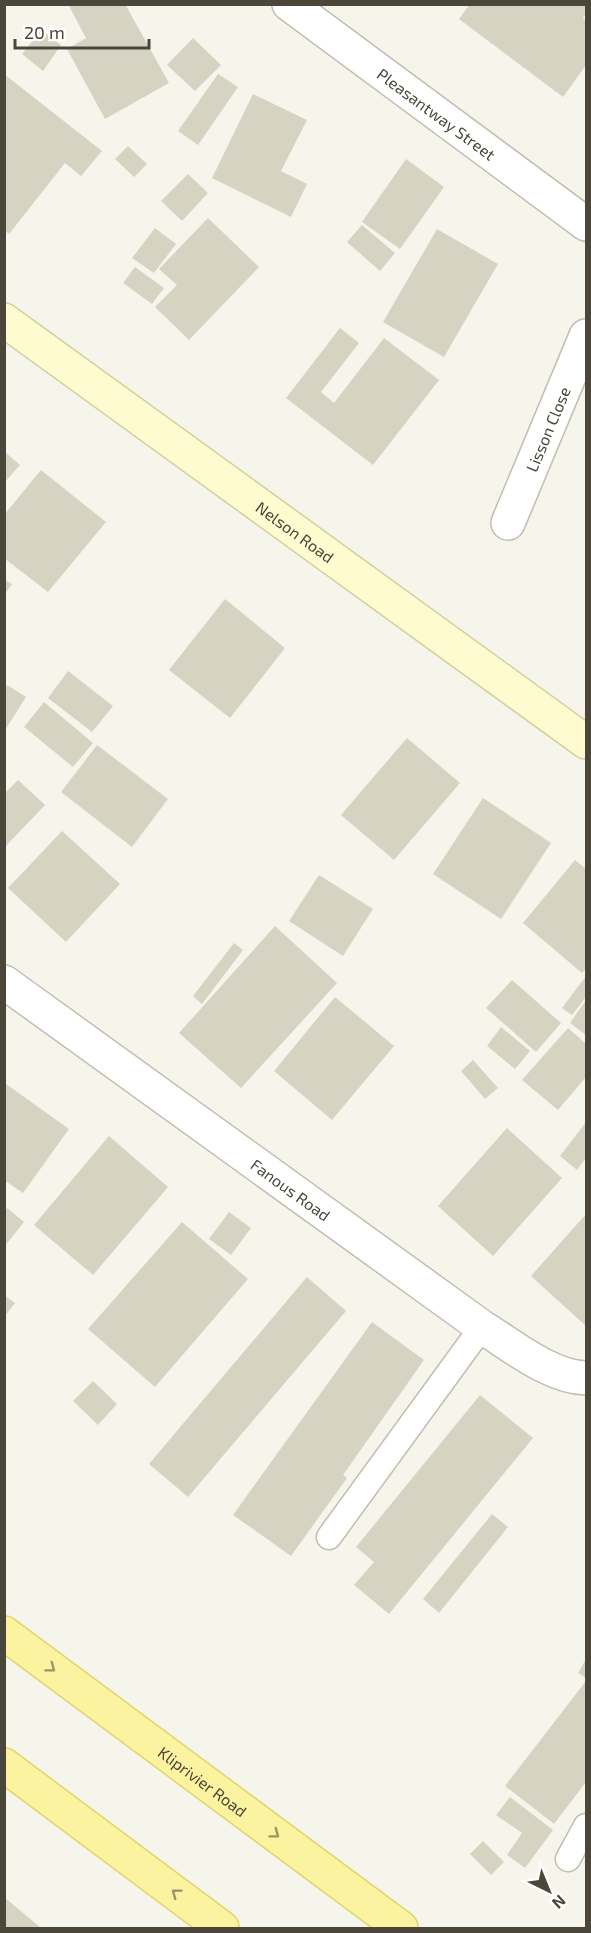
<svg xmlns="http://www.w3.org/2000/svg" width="591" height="1933" font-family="'Exo 2',sans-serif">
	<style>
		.building { fill: #d7d3c2 }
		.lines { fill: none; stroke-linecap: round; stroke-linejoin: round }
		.lane-casing { stroke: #c1beaf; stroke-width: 27 }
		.street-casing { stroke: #c1beaf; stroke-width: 36 }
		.secondary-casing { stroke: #d3d09d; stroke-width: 36 }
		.primary-casing { stroke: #e1d56f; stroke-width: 36 }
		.lane { stroke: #fff; stroke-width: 24 }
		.street { stroke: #fff; stroke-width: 33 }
		.secondary { stroke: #fdfbcf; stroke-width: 33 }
		.primary { stroke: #fbf3a0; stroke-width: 33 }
		.oneway { stroke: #9a9468 }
		.labels { text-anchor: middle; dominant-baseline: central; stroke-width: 4.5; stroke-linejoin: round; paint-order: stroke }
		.street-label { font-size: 16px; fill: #4a473a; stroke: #fff }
	</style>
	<rect width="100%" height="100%" fill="#f6f5ec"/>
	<!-- building -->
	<path class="building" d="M 68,4 L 125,4 L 169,83 L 105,119 L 67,49 L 86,38 Z
		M 470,4 L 586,4 L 586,13 L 583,18 L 586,21 L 586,65 L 563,97 L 459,19 Z
		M 41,30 L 61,45 L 43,71 L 22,54 Z
		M 193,38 L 221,65 L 195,91 L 167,65 Z
		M 4,74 L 102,151 L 81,176 L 65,163 L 9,234 L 4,230 Z
		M 218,74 L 238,87 L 198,145 L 178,131 Z
		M 253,94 L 307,120 L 281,171 L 307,184 L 291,217 L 212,178 Z
		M 128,146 L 147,164 L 134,177 L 115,159 Z
		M 406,159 L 444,187 L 400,249 L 362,222 Z
		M 188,174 L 208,193 L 182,221 L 161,201 Z
		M 208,218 L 259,267 L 189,340 L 155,307 L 177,285 L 159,269 Z
		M 362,225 L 395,253 L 380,271 L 347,242 Z
		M 155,228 L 176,244 L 154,273 L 132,258 Z
		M 437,229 L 498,264 L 444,357 L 383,322 Z
		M 135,267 L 164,288 L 152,304 L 123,283 Z
		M 340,328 L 359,343 L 321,392 L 334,403 L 384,338 L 439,380 L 373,465 L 286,398 Z
		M 4,451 L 20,465 L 4,483 Z
		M 41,470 L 106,522 L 48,592 L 4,558 L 4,515 Z
		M 4,579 L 12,584 L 4,595 Z
		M 225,599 L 285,648 L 230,718 L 169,670 Z
		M 68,671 L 113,706 L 92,732 L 48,698 Z
		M 7,685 L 26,697 L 5,730 L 5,689 Z
		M 44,702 L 93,743 L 73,767 L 24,727 Z
		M 407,738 L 460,783 L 394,860 L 341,815 Z
		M 97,745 L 168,799 L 132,847 L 61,792 Z
		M 18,780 L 45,805 L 4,848 L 4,794 Z
		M 483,798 L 551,843 L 501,919 L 433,874 Z
		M 62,831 L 120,884 L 66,942 L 8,888 Z
		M 575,860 L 586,869 L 586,968 L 582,973 L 523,923 Z
		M 319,875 L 373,909 L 343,956 L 289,921 Z
		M 275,926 L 337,983 L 241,1088 L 179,1033 Z
		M 234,943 L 243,950 L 202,1004 L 193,996 Z
		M 586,976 L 586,997 L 572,1015 L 562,1008 Z
		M 512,980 L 561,1023 L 536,1052 L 486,1008 Z
		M 335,997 L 394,1046 L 332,1120 L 274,1071 Z
		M 586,1000 L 586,1035 L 570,1023 Z
		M 501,1027 L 530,1051 L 515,1069 L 487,1046 Z
		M 568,1028 L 586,1044 L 586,1077 L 558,1110 L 522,1080 Z
		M 473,1060 L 498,1088 L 485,1099 L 461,1071 Z
		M 6,1084 L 69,1129 L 23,1193 L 4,1180 L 4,1087 Z
		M 586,1122 L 586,1158 L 577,1170 L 560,1156 Z
		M 507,1128 L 562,1178 L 493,1256 L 438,1206 Z
		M 109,1136 L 168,1187 L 93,1275 L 34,1225 Z
		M 7,1208 L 24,1222 L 4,1247 L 4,1212 Z
		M 229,1212 L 251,1228 L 231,1255 L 209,1239 Z
		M 586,1214 L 586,1326 L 531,1276 Z
		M 182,1222 L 248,1279 L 155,1387 L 88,1329 Z
		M 307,1277 L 346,1311 L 188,1497 L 149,1464 Z
		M 4,1295 L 15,1303 L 4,1317 Z
		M 372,1322 L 424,1360 L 343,1475 L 347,1478 L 291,1556 L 233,1515 Z
		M 93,1381 L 117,1404 L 98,1425 L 73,1401 Z
		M 480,1395 L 533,1438 L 389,1614 L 354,1585 L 374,1562 L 356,1547 Z
		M 492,1514 L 508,1527 L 439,1613 L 423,1599 Z
		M 586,1659 L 586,1678 L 578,1673 Z
		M 586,1681 L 586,1782 L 554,1824 L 505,1786 Z
		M 510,1797 L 553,1830 L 525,1868 L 507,1855 L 522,1833 L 496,1815 Z
		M 483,1841 L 504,1862 L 491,1875 L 470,1854 Z
		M 4,1897 L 41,1928 L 4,1928 Z"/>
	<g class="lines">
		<defs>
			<path id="lane" d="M 329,1537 L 482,1327
				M 568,1859 L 586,1826"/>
			<g id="street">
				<path id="s1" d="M 289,4 L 586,224"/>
				<path id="s2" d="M 508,523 L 586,336"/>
				<path id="s3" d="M 4,982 L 482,1327 C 513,1346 550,1377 586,1378"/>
			</g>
			<g id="secondary">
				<path id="s4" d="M 4,320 L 586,742"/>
			</g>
			<g id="primary">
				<path id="s5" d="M 4,1633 L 401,1928"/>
				<path d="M 4,1765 L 222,1928"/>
			</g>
		</defs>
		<!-- lane casing -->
		<use href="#lane" class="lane-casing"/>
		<!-- street casing -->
		<use href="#street" class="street-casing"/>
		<!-- secondary casing -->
		<use href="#secondary" class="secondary-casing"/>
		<!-- primary casing -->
		<use href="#primary" class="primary-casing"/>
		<!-- lane -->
		<use href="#lane" class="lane"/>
		<!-- street -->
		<use href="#street" class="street"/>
		<!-- secondary -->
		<use href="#secondary" class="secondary"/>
		<!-- primary -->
		<use href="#primary" class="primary"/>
	</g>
	<!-- one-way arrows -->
	<defs><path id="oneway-chevron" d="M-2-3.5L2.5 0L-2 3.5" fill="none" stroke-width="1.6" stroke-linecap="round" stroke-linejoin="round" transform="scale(1.5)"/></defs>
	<g class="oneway">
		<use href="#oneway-chevron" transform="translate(51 1668) rotate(37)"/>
		<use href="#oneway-chevron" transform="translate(275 1834) rotate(37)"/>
		<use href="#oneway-chevron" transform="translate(176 1893) rotate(-143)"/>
	</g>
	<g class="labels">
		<!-- street labels -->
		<g class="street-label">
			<text stroke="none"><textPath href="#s1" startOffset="184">Pleasantway Street</textPath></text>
			<text stroke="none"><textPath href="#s2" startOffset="102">Lisson Close</textPath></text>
			<text stroke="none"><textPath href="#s4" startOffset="360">Nelson Road</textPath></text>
			<text stroke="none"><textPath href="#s3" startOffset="354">Fanous Road</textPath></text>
			<text stroke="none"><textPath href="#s5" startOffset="248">Kliprivier Road</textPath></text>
		</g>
	</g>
	<!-- border -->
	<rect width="591" height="1933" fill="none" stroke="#4a473a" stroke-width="12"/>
	<!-- north arrow -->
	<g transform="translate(549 1891) rotate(137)" stroke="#ffffff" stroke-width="4.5" paint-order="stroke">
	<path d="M0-4.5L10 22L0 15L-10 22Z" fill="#4a473a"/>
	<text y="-9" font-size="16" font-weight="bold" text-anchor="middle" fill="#4a473a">N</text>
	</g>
	<!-- scale -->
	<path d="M15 39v9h134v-9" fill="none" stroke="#4a473a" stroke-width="3"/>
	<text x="24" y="39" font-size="18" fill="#4a473a" stroke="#ffffff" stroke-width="4.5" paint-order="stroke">20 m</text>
</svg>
